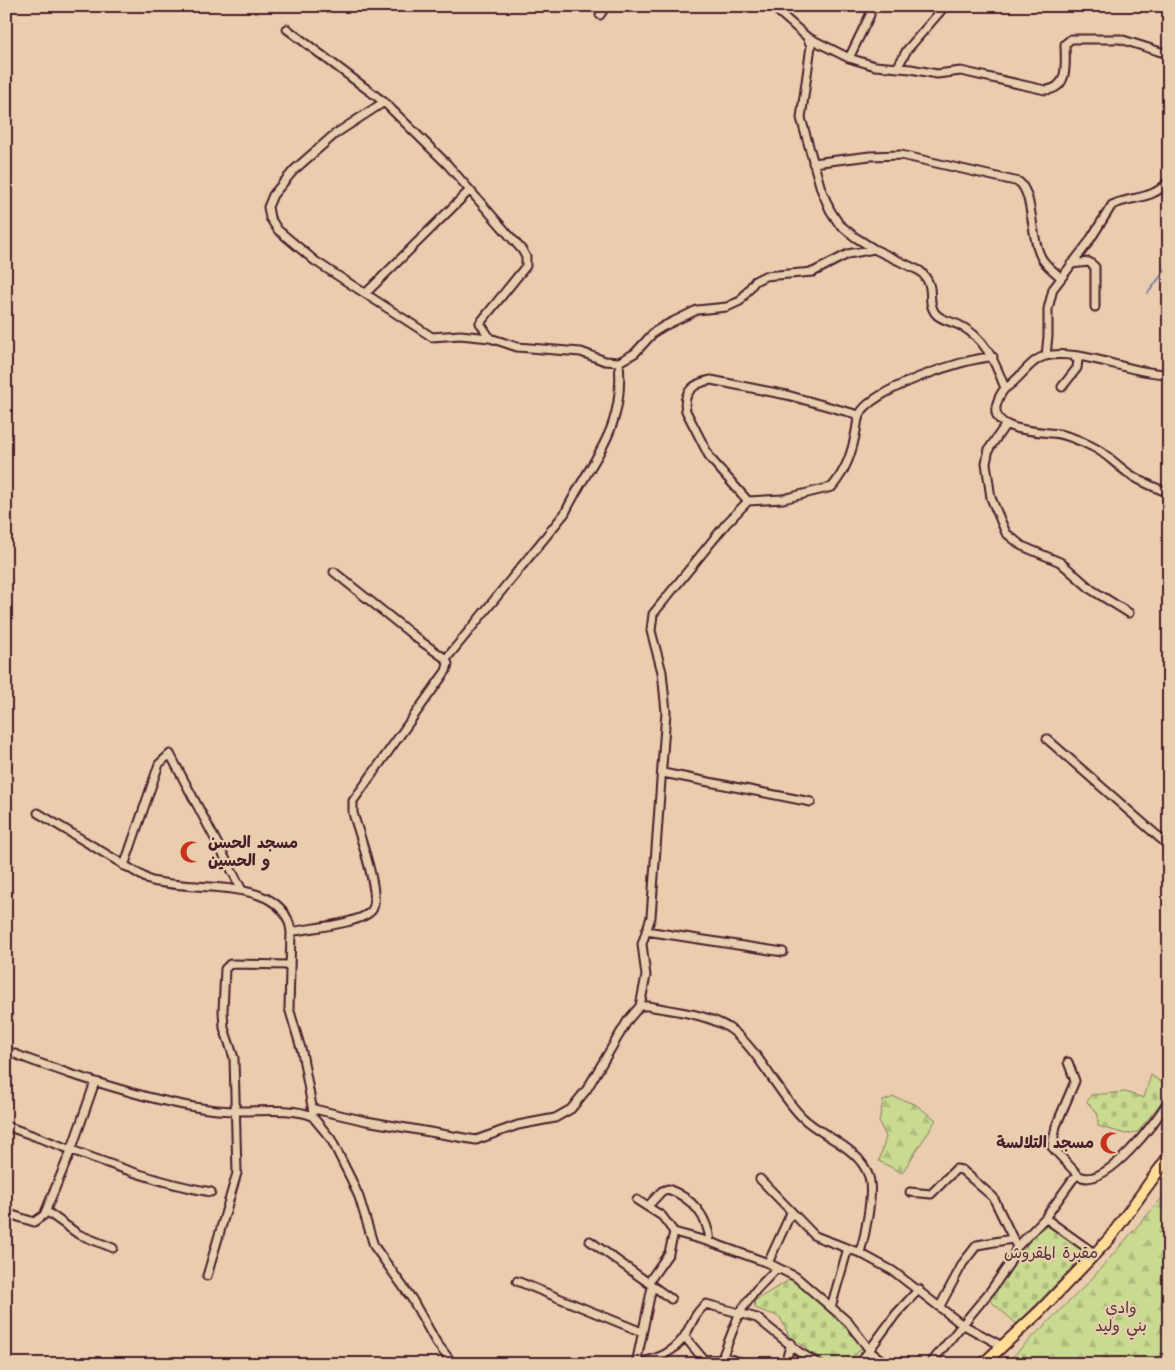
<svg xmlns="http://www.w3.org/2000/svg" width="1175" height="1370" font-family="Kalam,'Playpen Sans Arabic',sans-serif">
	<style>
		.forest { fill: url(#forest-firs); stroke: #897d5e }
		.cemetery { fill: url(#cemetery-stones); stroke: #897d5e }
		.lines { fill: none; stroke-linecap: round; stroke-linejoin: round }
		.stream { stroke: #7682a1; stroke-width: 2 }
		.street-casing { stroke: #4a1f2b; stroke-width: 11 }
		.primary-casing { stroke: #4a1f2b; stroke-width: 14 }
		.street { stroke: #e7ceaf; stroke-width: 7 }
		.primary { stroke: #fede96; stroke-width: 10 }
		.labels { text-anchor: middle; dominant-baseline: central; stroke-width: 4.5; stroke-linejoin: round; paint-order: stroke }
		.poi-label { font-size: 16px; font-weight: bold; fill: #4a1f2b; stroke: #e7ceaf; text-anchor: start }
		.park-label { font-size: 16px; fill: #573235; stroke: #e7ceaf }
	</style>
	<defs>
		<pattern id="forest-firs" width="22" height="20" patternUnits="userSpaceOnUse" patternTransform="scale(1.25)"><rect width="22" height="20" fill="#c8db90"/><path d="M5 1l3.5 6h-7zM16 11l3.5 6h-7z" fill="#adbc7c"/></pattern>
		<pattern id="cemetery-stones" width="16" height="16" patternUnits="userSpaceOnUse" patternTransform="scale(1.25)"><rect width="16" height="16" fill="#c8db90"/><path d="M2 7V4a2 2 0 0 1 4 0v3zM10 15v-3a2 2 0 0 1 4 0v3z" fill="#adbc7c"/></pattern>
	</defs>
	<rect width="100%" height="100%" fill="#eaccae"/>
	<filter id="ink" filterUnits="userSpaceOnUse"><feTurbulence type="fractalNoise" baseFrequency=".02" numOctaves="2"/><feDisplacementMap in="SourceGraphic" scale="10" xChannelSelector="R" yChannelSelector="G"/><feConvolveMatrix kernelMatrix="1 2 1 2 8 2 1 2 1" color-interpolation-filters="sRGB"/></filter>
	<g filter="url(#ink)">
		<!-- forest -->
		<path class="forest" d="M 894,1097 L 915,1104 L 936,1120 L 902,1173 L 879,1161 L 886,1137 L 879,1122 L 883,1101 Z
			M 1169,1190 L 1169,1364 L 1005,1364 L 1088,1283 Z"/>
		<!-- cemetery -->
		<path class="cemetery" d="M 1151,1075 L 1165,1085 L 1163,1100 L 1138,1132 L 1125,1134 L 1098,1126 L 1098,1114 L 1087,1102 L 1091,1095 L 1125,1092 L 1144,1098 Z
			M 1043,1222 L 1057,1226 L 1088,1251 L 1017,1324 L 988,1299 Z
			M 791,1279 C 820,1295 843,1320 864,1345 L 848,1364 C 832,1364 815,1364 804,1350 L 806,1347 L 790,1338 L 780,1317 L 755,1308 L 754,1301 Z"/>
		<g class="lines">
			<!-- stream -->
			<path class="stream" d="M 1148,293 L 1169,265"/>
			<defs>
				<path id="street" d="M 772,6 L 807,37 L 811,46 L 801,118 L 821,189 L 830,210 L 839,224 L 855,237 L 874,249 L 920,271 C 938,288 925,299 935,313 C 940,320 951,321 959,325 C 985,337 995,362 1005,388
					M 600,15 L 606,6
					M 287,29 L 384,102 L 447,164 L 522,250 L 526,257 L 526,266 L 480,323 L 490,338
					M 807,37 L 849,58 L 875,66 L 911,69 L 937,74 L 961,71 L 1045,90 C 1070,89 1065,62 1065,44 L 1071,39 L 1120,39 L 1161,52 L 1169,52
					M 849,58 L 870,15 L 870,6
					M 897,68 L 907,50 L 945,6
					M 384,102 L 335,134 L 294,170 L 273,195 L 268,207 L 270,218 L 278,230 L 315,261 L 432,337 L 460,335 L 490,338 L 517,347 L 581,352 L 605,361 L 619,362 L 635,353 L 654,332 L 664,326 L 697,310 L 727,307 L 740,301 L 755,281 L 765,276 L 813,272 L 848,254 L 874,249
					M 813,163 L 870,156 L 901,155 L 1019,182 C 1034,194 1030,237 1041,257 C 1045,265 1054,271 1060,277
					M 1071,264 L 1089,262 L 1095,267 L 1095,307
					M 366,293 L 469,191
					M 1046,356 L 1048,336 L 1048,309 L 1053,289 L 1088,243 L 1112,205 C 1135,195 1151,201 1169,181
					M 1169,374 C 1130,374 1082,348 1045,356 C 1030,360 1020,379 1007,387 C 1002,390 999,397 997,403 C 987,433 1043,431 1059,434 C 1070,436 1081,441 1091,446 C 1105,452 1115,464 1128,473 C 1140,482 1154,487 1169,493
					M 1062,387 L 1077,368 L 1078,360 L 1074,357
					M 1006,424 L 989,449 L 986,463 L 991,498 L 1006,533 L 1022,546 L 1060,562 L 1092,590 L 1129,613
					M 748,501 L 710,458 L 686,411 C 682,392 694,383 711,380 L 787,395 L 859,415
					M 446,659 L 565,513 C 593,456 625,432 619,362
					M 1047,739 L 1169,846
					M 663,773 L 811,802
					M 38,813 L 149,880 C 189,893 285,874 291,932 L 289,1008 L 302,1052 L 313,1112
					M 124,866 L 159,764 L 170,754 L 242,890
					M 646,931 L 783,952
					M 291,932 C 308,928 362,924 372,910 C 382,896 358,831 353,813 L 353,801 L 446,671 L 448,664 L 446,659 L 419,640 L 334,572
					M 640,1006 L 646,976 L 642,944 L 651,917 L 666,712 L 662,672 L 651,631 L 653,614 L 726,524 L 748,501 L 783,499 L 832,487 C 846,470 852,453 856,431 C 857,426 857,421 859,416 C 867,391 966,357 993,357
					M 6,1050 C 27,1060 49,1066 70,1074 C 119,1089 183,1110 233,1111 C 256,1112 291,1107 312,1116 L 331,1139 L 351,1179 L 359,1197 L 374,1246 L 412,1299 L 436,1342 L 453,1364
					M 1068,1062 L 1075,1081 L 1056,1126 L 1052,1147 L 1078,1175
					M 314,1109 L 366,1121 L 476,1140 L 518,1125 L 555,1118 L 571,1109 L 587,1089 L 628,1020 L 640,1006 L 648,1006 C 674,1011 707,1014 729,1028 C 757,1047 777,1092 802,1117 C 822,1137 860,1147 869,1177 C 874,1194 865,1235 860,1253 L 893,1271 L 960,1323 L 1002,1346
					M 6,1126 C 74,1149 140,1180 211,1192
					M 760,1179 L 815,1236 L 860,1253
					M 910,1192 L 931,1194 L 956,1169 L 962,1170 L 993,1197 L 1017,1247
					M 637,1200 L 662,1216 L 674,1232
					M 648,1206 L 662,1191 L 668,1189 C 692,1198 708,1216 710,1242
					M 46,1211 L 78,1234 L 113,1248
					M 6,1213 L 34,1222 L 44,1215 L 72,1148 L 95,1082
					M 1045,1218 L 1094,1253
					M 590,1241 L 671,1299
					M 768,1263 L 791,1213
					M 207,1276 L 237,1173 L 234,1058 L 224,1028 L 223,1011 L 225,969 L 230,964 L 289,965
					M 517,1281 L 642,1332
					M 648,1283 L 669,1253 L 674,1232 L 710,1242 L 768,1263 L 796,1277 L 848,1322 L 872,1353 L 887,1364
					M 940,1306 L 963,1263 L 977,1245 L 1012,1239
					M 831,1307 L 848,1248
					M 685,1337 L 704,1360 L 703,1363
					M 722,1358 L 740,1312 L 756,1290 L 777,1268
					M 704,1360 L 726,1358 L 749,1364
					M 636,1363 C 659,1359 677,1352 688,1330 C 693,1320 697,1311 706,1304 L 757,1318 L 799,1352 L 819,1364
					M 636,1364 L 652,1287
					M 785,1364 L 791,1343
					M 859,1364 L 896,1314 L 919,1289
					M 930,1364 L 991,1290 L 1009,1264 L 1017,1247 L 1045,1218 L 1073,1179 L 1078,1175 C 1103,1193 1159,1119 1169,1099"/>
				<path id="primary" d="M 983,1364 L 1040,1311 L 1109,1239 L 1169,1156"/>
			</defs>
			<!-- street casing -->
			<use href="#street" class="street-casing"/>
			<!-- primary casing -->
			<use href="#primary" class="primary-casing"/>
			<!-- street -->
			<use href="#street" class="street"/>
			<!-- primary -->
			<use href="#primary" class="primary"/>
		</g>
	</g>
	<!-- icons -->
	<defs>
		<symbol id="mosque-bare" viewBox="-9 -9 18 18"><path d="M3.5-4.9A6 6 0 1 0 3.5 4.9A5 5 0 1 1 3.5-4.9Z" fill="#c8321e" stroke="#e7ceaf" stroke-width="2.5" paint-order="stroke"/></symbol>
	</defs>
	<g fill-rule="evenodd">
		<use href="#mosque-bare" x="175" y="836" width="32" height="32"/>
		<use href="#mosque-bare" x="1095" y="1127" width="32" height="32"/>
	</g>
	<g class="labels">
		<!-- poi labels -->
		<g class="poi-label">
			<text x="208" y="843">مسجد الحسن<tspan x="208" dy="18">و الحسين</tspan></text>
			<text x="1094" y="1143" text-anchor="end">مسجد التلالسة</text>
		</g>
		<!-- park labels -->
		<g class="park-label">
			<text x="1051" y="1253">مقبرة المقروش</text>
			<text x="1121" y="1308">وادي<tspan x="1121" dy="18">بني وليد</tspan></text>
		</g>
	</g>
	<!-- margin -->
	<rect width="1175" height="1370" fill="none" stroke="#e7ceaf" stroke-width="25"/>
	<rect x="12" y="12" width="1150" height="1345" fill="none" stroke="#4a1f2b" stroke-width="2" filter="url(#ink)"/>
</svg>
